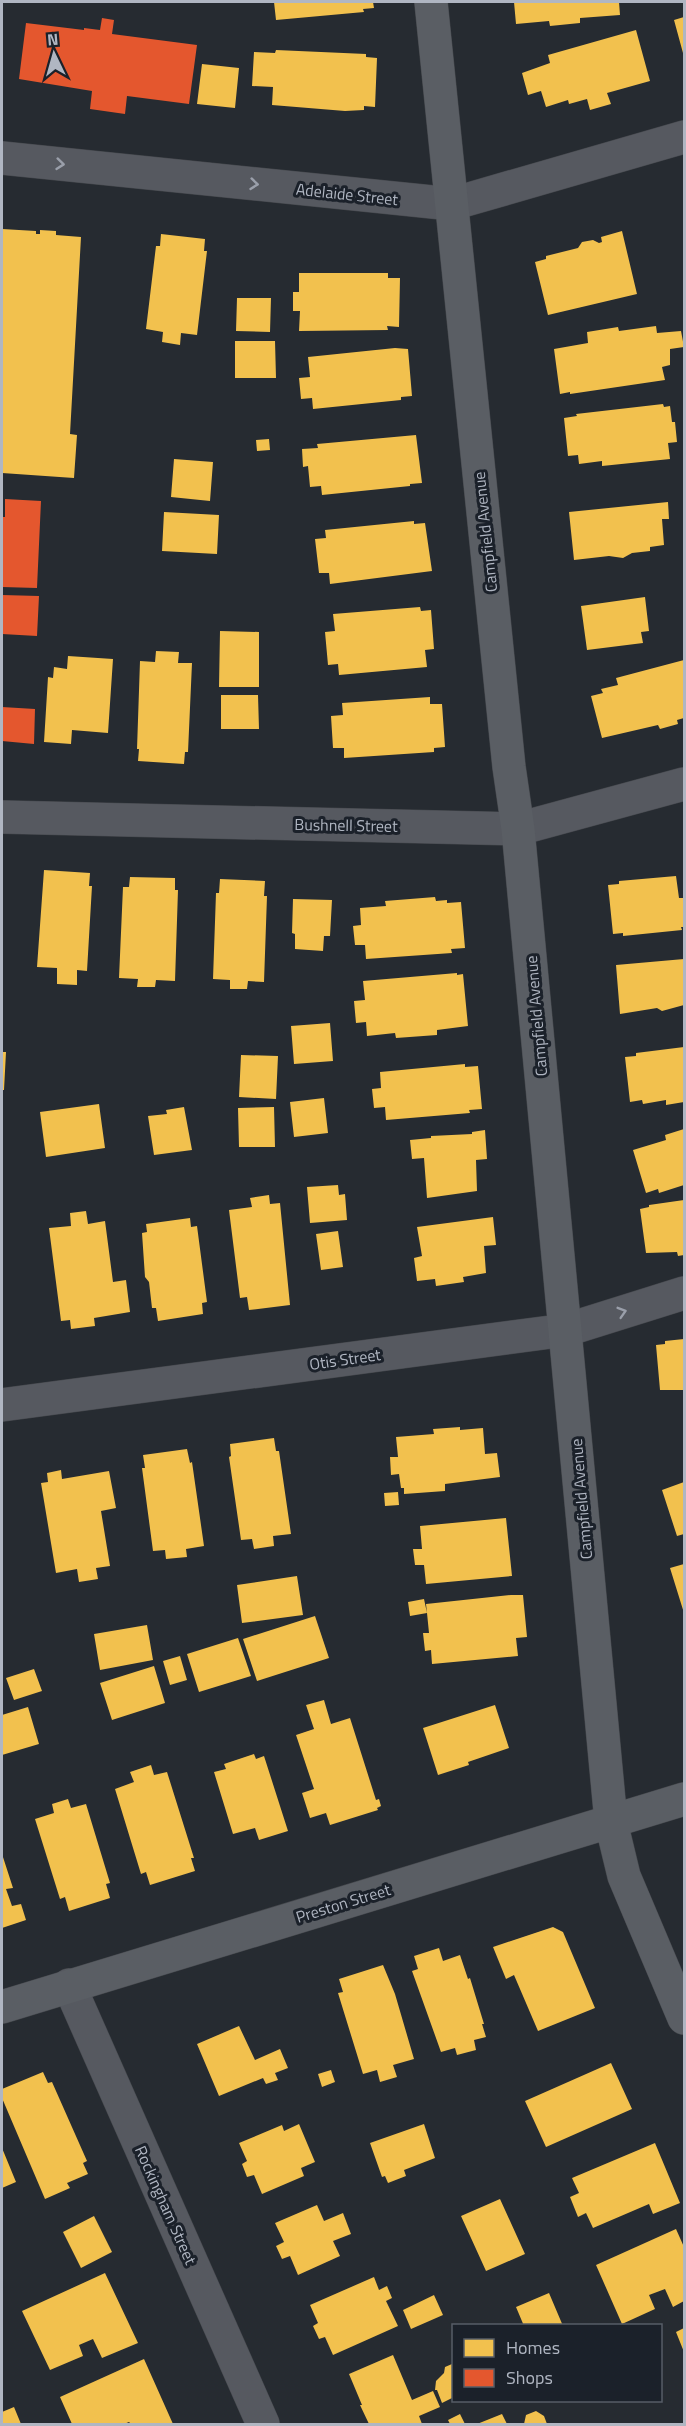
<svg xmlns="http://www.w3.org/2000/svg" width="686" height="2426" font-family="'Titillium Web',sans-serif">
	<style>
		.homes { fill: #f2c14e }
		.shops { fill: #e4572e }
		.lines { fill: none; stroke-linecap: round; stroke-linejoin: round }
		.street-casing { stroke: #44474c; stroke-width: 34 }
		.secondary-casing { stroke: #44474c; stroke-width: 34 }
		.street { stroke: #565960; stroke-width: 33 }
		.secondary { stroke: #5a5e64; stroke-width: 33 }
		.oneway { stroke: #9a9faa }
		.labels { text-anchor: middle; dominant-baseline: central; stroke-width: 6; stroke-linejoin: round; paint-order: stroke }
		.street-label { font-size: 16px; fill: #b0b6c2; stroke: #1b212a }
	</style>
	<rect width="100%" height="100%" fill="#262b31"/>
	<!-- homes -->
	<path class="homes" d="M 274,2 L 373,2 L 374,8 L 363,9 L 364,12 L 276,20 Z
		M 514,2 L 619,2 L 620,15 L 580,18 L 580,23 L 550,26 L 549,21 L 516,24 Z
		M 684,17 L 684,53 L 683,53 L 674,20 Z
		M 636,30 L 650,81 L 607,93 L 611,104 L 590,110 L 587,99 L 569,104 L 568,100 L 546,107 L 541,91 L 528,95 L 522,73 L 550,63 L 548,55 Z
		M 276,50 L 366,54 L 366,57 L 377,58 L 375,107 L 364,106 L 364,110 L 345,111 L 272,105 L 273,87 L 252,86 L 254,52 L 275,53 Z
		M 202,64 L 239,68 L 235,108 L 197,104 Z
		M 2,229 L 36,231 L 36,234 L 40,234 L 40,230 L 56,231 L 56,235 L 81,237 L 70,434 L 77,435 L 74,478 L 2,473 Z
		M 622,231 L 637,294 L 548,315 L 535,262 L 546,259 L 546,256 L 578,248 L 582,242 L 593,240 L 599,243 L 602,242 L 601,237 Z
		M 161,234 L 205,239 L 204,251 L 207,251 L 197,335 L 181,333 L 180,345 L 162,342 L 163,332 L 146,329 L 156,246 L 160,246 Z
		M 299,273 L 388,273 L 388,278 L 400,278 L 399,327 L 387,326 L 388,330 L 299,331 L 300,311 L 293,311 L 293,292 L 299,292 Z
		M 237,298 L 271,298 L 270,332 L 236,331 Z
		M 656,326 L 657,333 L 681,331 L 684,347 L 670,349 L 670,365 L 662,367 L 665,380 L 570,394 L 570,392 L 560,394 L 554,349 L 588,343 L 587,332 L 618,327 L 619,331 Z
		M 235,341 L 275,341 L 276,378 L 235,378 Z
		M 395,348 L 408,349 L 412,396 L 401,397 L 401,400 L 313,409 L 312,398 L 301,399 L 299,378 L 310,377 L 308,357 Z
		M 663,404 L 664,407 L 670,406 L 672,422 L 675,422 L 677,442 L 668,443 L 670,459 L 602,466 L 602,461 L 579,464 L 578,455 L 568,456 L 564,418 L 577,416 L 576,414 Z
		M 416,435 L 422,483 L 410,484 L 410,486 L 322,495 L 321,486 L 310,487 L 308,466 L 303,467 L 302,449 L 318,448 L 317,444 Z
		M 269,439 L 270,450 L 257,451 L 256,440 Z
		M 174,459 L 213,462 L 210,501 L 171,497 Z
		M 668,502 L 669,519 L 662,519 L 664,545 L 650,547 L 650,551 L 632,553 L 623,558 L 609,556 L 574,560 L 569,512 Z
		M 164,512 L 219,515 L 217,554 L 162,551 Z
		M 414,521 L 414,524 L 425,523 L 432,571 L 330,584 L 329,573 L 319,573 L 315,539 L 326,538 L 325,530 Z
		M 645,597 L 649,631 L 641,632 L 643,643 L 587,650 L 581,606 Z
		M 420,607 L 421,611 L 431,610 L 434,649 L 425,650 L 427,667 L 339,675 L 338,664 L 328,665 L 325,632 L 335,631 L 333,614 Z
		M 220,631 L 259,632 L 259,687 L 219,687 Z
		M 156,651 L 179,652 L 178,663 L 192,663 L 188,752 L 185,752 L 184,764 L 138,761 L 139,749 L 137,749 L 140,661 L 155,662 Z
		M 68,656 L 113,659 L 108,733 L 72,730 L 71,744 L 44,742 L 48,677 L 53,678 L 54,667 L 67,669 Z
		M 684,660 L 684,718 L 677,720 L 678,724 L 660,729 L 658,725 L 602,738 L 591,696 L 603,693 L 601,689 L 618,685 L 616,678 Z
		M 221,695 L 258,695 L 259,729 L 221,729 Z
		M 430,697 L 430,704 L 442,704 L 445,747 L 434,748 L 434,752 L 344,758 L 344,748 L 333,748 L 331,716 L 343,715 L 342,703 Z
		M 44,870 L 90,873 L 89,886 L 92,886 L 87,971 L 77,970 L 77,985 L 57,984 L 57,968 L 37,967 Z
		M 676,876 L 679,898 L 684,898 L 684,927 L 681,927 L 682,930 L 623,936 L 623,933 L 613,934 L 608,885 L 619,884 L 619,881 Z
		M 130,877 L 175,878 L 175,890 L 178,890 L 175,981 L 156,980 L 155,987 L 137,987 L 138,979 L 119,978 L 123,887 L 129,887 Z
		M 220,879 L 265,881 L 264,896 L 267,896 L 264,982 L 248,981 L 247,989 L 230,989 L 230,980 L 213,979 L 216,893 L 219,893 Z
		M 435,897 L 436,901 L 447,900 L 447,903 L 461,902 L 465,948 L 451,949 L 452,953 L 366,959 L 365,945 L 355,945 L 353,926 L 361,925 L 360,908 L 386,906 L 385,901 Z
		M 293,899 L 332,900 L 330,936 L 324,936 L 323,951 L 295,949 L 295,934 L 292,933 Z
		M 684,959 L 684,1005 L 662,1011 L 657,1008 L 620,1014 L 616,965 Z
		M 457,973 L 457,975 L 463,974 L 468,1026 L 437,1030 L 437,1035 L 396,1038 L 395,1033 L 367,1036 L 366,1022 L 356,1023 L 354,1001 L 365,1000 L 363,981 Z
		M 330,1023 L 333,1061 L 294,1064 L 291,1026 Z
		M 684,1047 L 684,1102 L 666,1105 L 666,1100 L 643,1104 L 642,1100 L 630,1102 L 625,1057 L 636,1056 L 636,1053 Z
		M 2,1052 L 6,1052 L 4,1090 L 2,1090 Z
		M 241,1055 L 278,1056 L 276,1099 L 239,1097 Z
		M 465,1064 L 465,1067 L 478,1066 L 482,1109 L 469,1110 L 470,1113 L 386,1120 L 385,1107 L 374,1108 L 372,1089 L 381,1088 L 380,1072 Z
		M 324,1098 L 328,1133 L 294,1137 L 290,1102 Z
		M 99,1104 L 105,1148 L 46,1157 L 40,1112 Z
		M 184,1107 L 192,1150 L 154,1155 L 148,1116 L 167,1114 L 166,1110 Z
		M 274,1107 L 275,1147 L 239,1147 L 238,1108 Z
		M 684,1129 L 684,1185 L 659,1193 L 658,1189 L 646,1193 L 633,1150 L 666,1140 L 665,1135 Z
		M 485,1130 L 487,1159 L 476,1160 L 477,1191 L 427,1198 L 424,1158 L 412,1159 L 410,1140 L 431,1138 L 431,1136 L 472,1134 L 472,1132 Z
		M 338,1185 L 339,1195 L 345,1194 L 347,1220 L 310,1223 L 307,1187 Z
		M 269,1195 L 270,1204 L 280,1203 L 290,1305 L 249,1310 L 247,1297 L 240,1298 L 229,1210 L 252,1207 L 250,1198 Z
		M 684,1200 L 684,1255 L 678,1256 L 677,1252 L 646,1253 L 640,1209 L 649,1207 L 649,1205 Z
		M 86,1211 L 88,1224 L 105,1221 L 113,1282 L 126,1280 L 130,1312 L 94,1318 L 95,1326 L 71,1329 L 70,1320 L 61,1321 L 49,1228 L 71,1226 L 70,1213 Z
		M 493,1217 L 496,1245 L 484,1246 L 486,1273 L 463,1277 L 464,1282 L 436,1286 L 435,1279 L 417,1281 L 414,1258 L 422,1256 L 417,1227 Z
		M 190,1218 L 191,1227 L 197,1226 L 207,1302 L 202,1303 L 203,1314 L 158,1321 L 156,1308 L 152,1308 L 149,1282 L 145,1277 L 142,1233 L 147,1232 L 146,1224 Z
		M 338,1231 L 343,1267 L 321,1270 L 316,1234 Z
		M 684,1339 L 684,1390 L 660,1390 L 656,1345 L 665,1344 L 665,1341 Z
		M 460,1427 L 460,1430 L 483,1428 L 485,1454 L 497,1453 L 500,1477 L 445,1484 L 445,1491 L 404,1494 L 404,1488 L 401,1488 L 399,1474 L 391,1475 L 390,1457 L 398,1457 L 396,1437 L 434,1434 L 433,1429 Z
		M 274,1438 L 276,1451 L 279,1451 L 291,1534 L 273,1536 L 274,1546 L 254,1549 L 252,1539 L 241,1540 L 229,1457 L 231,1456 L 230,1444 Z
		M 187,1449 L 190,1463 L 192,1462 L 204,1546 L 186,1549 L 187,1557 L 166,1559 L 165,1550 L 153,1551 L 142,1468 L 145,1468 L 143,1455 Z
		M 61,1470 L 62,1479 L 109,1471 L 116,1508 L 101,1511 L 110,1566 L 96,1568 L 98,1579 L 79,1582 L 77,1569 L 56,1573 L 41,1483 L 48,1482 L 47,1473 Z
		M 684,1482 L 684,1534 L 677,1536 L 662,1490 Z
		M 398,1492 L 399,1505 L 385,1506 L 384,1493 Z
		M 506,1518 L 512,1576 L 426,1584 L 424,1565 L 415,1565 L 413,1549 L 422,1549 L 420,1526 Z
		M 684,1564 L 684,1613 L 670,1568 Z
		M 297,1576 L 303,1615 L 242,1623 L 237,1585 Z
		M 511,1595 L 523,1595 L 527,1637 L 516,1638 L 518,1656 L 432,1664 L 431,1650 L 425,1651 L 423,1633 L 429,1633 L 427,1613 L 410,1616 L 408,1602 L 424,1599 L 427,1613 L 426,1604 Z
		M 315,1616 L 329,1658 L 257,1681 L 243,1639 Z
		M 147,1625 L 153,1660 L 100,1670 L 94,1634 Z
		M 238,1638 L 251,1676 L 199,1692 L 187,1654 Z
		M 180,1656 L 187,1680 L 170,1685 L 163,1661 Z
		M 154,1666 L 165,1703 L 112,1720 L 100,1683 Z
		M 34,1669 L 42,1691 L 14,1700 L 6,1678 Z
		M 324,1700 L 331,1724 L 350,1718 L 376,1800 L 379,1799 L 381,1806 L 377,1808 L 378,1810 L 330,1825 L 326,1813 L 310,1818 L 302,1793 L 314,1789 L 296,1735 L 314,1729 L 306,1705 Z
		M 495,1705 L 509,1748 L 468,1762 L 469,1765 L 438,1775 L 423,1728 Z
		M 28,1707 L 39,1744 L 2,1755 L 2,1715 Z
		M 254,1754 L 256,1759 L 264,1756 L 288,1831 L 259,1840 L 255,1828 L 233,1834 L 214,1772 L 226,1769 L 224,1764 Z
		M 151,1765 L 154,1775 L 167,1772 L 194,1858 L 191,1858 L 195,1871 L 150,1885 L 146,1872 L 141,1874 L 115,1789 L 134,1782 L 130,1772 Z
		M 68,1799 L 71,1808 L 86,1804 L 110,1883 L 106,1884 L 110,1898 L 69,1911 L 65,1897 L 60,1899 L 35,1819 L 54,1813 L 52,1804 Z
		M 2,1854 L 13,1888 L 6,1889 L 12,1906 L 21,1904 L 26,1920 L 2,1928 Z
		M 553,1927 L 563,1932 L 595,2008 L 538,2031 L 514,1975 L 506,1979 L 493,1947 Z
		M 439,1948 L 443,1961 L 460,1955 L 468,1979 L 470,1978 L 484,2024 L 482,2024 L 486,2037 L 474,2040 L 476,2050 L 457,2055 L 455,2048 L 441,2052 L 412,1971 L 418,1969 L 414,1956 Z
		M 383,1965 L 395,1994 L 414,2059 L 393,2065 L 397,2077 L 380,2082 L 377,2070 L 363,2074 L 338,1993 L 343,1992 L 339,1979 Z
		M 239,2026 L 255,2060 L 280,2049 L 288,2068 L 275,2073 L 278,2080 L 266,2084 L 263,2078 L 219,2096 L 197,2044 Z
		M 611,2063 L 632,2109 L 546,2147 L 525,2101 Z
		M 331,2070 L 335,2082 L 322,2087 L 318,2074 Z
		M 43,2072 L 48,2083 L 52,2082 L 87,2161 L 83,2163 L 88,2174 L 67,2183 L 70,2188 L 45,2199 L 2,2098 L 2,2089 Z
		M 299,2124 L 315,2162 L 301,2168 L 304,2176 L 262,2194 L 254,2175 L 247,2177 L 242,2164 L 247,2161 L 239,2143 L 282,2125 L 284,2131 Z
		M 424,2124 L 435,2158 L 404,2170 L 406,2176 L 388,2183 L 385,2176 L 382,2177 L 370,2143 Z
		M 655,2143 L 680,2203 L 653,2214 L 649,2204 L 593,2228 L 586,2213 L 578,2217 L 570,2197 L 579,2193 L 572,2178 Z
		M 2,2148 L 16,2182 L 2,2188 Z
		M 500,2199 L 525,2254 L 486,2271 L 461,2216 Z
		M 317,2205 L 324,2221 L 343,2213 L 351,2234 L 333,2241 L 340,2256 L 298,2275 L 290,2256 L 282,2259 L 276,2246 L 284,2242 L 275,2223 Z
		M 94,2216 L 112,2252 L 81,2268 L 63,2232 Z
		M 676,2229 L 684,2247 L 684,2301 L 673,2307 L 665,2289 L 649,2295 L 655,2309 L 622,2324 L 596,2265 Z
		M 105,2273 L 138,2343 L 102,2358 L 93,2339 L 79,2345 L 83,2356 L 50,2370 L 22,2311 Z
		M 374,2277 L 379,2290 L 387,2286 L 392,2298 L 386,2301 L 398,2326 L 333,2355 L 325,2337 L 319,2339 L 313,2326 L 318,2323 L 310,2305 Z
		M 549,2293 L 563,2326 L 524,2326 L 516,2307 Z
		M 434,2295 L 443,2315 L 411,2329 L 403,2310 Z
		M 684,2328 L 684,2352 L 676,2332 Z
		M 393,2355 L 412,2400 L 433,2391 L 440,2407 L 419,2416 L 422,2424 L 369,2424 L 360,2405 L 362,2405 L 349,2374 Z
		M 144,2359 L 173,2424 L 131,2424 L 129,2422 L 124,2424 L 72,2424 L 60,2397 Z
		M 452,2364 L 454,2397 L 442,2403 L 437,2390 L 435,2390 L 436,2381 L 444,2373 L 445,2367 Z
		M 14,2407 L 21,2424 L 2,2424 L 2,2412 Z
		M 536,2411 L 544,2416 L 547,2424 L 524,2424 L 526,2415 Z
		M 460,2414 L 465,2424 L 450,2424 L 448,2420 Z
		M 502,2414 L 507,2424 L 477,2424 Z"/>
	<!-- shops -->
	<path class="shops" d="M 102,18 L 114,20 L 112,34 L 197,45 L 189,104 L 127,96 L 125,114 L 90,109 L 92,91 L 19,79 L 26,23 L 84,30 L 84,28 L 100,30 Z
		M 5,499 L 41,501 L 37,588 L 2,587 L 2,517 L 5,517 Z
		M 2,595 L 39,596 L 37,636 L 2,634 Z
		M 2,707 L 35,709 L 34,744 L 2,741 Z"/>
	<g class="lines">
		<defs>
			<path id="street" d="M 2,158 L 452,204 L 684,137
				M 2,817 L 518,829 L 684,784
				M 2,1405 L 566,1330 L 684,1293
				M 69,1985 L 263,2424"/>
			<path id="secondary" d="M 431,2 L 509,767 L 518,829 L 611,1822 L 624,1876 L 684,2018
				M 2,2007 L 684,1799"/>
		</defs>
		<!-- street casing -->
		<use href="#street" class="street-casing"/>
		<!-- secondary casing -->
		<use href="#secondary" class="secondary-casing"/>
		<!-- street -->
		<use href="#street" class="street"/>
		<!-- secondary -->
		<use href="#secondary" class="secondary"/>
	</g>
	<!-- one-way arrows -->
	<defs><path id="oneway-chevron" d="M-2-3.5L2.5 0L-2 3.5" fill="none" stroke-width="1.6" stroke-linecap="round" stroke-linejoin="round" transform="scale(1.5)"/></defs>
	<g class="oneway">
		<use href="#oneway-chevron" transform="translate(60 164) rotate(6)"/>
		<use href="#oneway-chevron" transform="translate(254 184) rotate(6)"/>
		<use href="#oneway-chevron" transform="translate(622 1312) rotate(-17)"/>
	</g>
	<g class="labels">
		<!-- street labels -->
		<g class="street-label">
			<text transform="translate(347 194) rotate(6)">Adelaide Street</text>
			<text transform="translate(485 532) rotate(-96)">Campfield Avenue</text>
			<text transform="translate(346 825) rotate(1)">Bushnell Street</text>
			<text transform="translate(536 1016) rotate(-95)">Campfield Avenue</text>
			<text transform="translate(345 1359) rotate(-8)">Otis Street</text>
			<text transform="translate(581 1499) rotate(-95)">Campfield Avenue</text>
			<text transform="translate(343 1903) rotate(-17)">Preston Street</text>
			<text transform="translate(166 2205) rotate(66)">Rockingham Street</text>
		</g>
	</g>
	<!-- border -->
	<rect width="686" height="2426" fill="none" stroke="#b0b6c2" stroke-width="6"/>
	<!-- legend -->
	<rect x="452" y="2324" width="210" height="78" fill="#1b212a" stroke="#575d67" stroke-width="1.5"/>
	<rect x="464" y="2339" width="30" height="18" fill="#f2c14e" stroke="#575d67" stroke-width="1.5"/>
	<text x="506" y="2354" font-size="18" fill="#b0b6c2">Homes</text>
	<rect x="464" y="2369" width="30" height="18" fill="#e4572e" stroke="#575d67" stroke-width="1.5"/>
	<text x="506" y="2384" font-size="18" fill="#b0b6c2">Shops</text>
	<!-- north arrow -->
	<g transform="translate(54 54) rotate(355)" stroke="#1b212a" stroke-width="4.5" paint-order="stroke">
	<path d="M0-4.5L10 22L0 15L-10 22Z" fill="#b0b6c2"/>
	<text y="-9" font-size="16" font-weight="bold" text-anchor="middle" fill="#b0b6c2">N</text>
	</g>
</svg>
